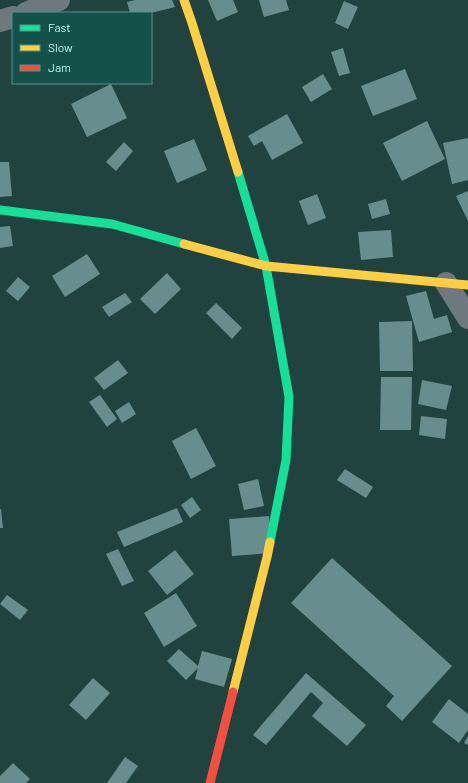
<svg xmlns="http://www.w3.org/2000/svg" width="468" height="783" font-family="Barlow,sans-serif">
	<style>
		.building { fill: #688d8e }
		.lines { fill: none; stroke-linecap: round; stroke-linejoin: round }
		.street { stroke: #6e797f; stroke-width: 22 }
		.fast { stroke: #16e098; stroke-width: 9 }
		.slow { stroke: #ffcf43; stroke-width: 9 }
		.jam { stroke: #f24e42; stroke-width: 9 }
	</style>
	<rect width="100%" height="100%" fill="#21433f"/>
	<!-- building -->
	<path class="building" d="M 135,0 L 172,0 L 175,7 L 151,13 L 130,13 L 127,2 Z
		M 208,0 L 233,0 L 238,12 L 217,21 Z
		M 259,0 L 286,0 L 289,10 L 264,17 Z
		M 344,1 L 358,7 L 348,29 L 335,23 Z
		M 343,48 L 350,73 L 339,76 L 331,52 Z
		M 405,69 L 417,99 L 373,116 L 361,86 Z
		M 323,74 L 332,89 L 311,102 L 302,87 Z
		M 111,84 L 127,118 L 87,137 L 71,104 Z
		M 287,114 L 303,143 L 272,160 L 262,141 L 254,146 L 248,136 Z
		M 427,121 L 445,159 L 402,181 L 383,143 Z
		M 468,138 L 468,180 L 452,184 L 443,143 Z
		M 194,139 L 207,170 L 177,183 L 164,151 Z
		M 124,142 L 133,151 L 116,171 L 106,162 Z
		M 0,162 L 9,162 L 12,196 L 0,197 Z
		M 468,191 L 468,221 L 456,196 Z
		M 317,194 L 326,218 L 308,225 L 299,201 Z
		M 386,199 L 390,214 L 372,219 L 368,204 Z
		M 10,226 L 13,246 L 0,248 L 0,227 Z
		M 391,230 L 393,257 L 361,260 L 358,232 Z
		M 87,254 L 100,274 L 65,297 L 52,276 Z
		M 167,273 L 181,289 L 155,314 L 140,299 Z
		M 18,277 L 30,287 L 18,301 L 6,291 Z
		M 426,291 L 434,319 L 447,315 L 452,332 L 419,342 L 406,296 Z
		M 125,293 L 132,302 L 109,317 L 102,307 Z
		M 216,303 L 242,328 L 232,339 L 206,313 Z
		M 412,321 L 413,371 L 380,371 L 379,322 Z
		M 118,360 L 128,373 L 104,390 L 94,378 Z
		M 381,377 L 412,377 L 411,430 L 380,430 Z
		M 422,380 L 452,386 L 446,410 L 418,404 Z
		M 100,395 L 117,419 L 107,427 L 89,402 Z
		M 129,402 L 136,414 L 122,423 L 115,411 Z
		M 421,416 L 447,419 L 445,439 L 419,435 Z
		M 196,428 L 216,466 L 191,479 L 172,441 Z
		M 345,469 L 373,487 L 366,498 L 337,480 Z
		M 258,479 L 264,506 L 244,510 L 238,484 Z
		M 192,497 L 201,510 L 190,518 L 181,505 Z
		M 177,508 L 183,522 L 124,547 L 117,532 Z
		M 0,509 L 1,509 L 3,528 L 0,528 Z
		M 269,516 L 272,553 L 232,556 L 229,519 Z
		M 118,549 L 134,581 L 122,586 L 106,554 Z
		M 175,550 L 194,574 L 167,595 L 148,571 Z
		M 332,558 L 452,666 L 402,721 L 386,706 L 394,696 L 291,603 Z
		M 176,593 L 197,626 L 164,647 L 144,613 Z
		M 7,595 L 28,610 L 20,620 L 0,604 Z
		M 179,649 L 198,666 L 202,651 L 232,659 L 224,687 L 195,679 L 198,668 L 186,680 L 167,661 Z
		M 306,673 L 366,725 L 347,746 L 312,716 L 323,703 L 311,692 L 266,745 L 253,735 Z
		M 93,678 L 110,693 L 86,720 L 69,705 Z
		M 449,699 L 468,714 L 468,730 L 459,743 L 432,722 Z
		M 468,736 L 468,745 L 464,743 Z
		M 125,757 L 138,766 L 126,783 L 107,783 Z
		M 13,763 L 30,779 L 26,783 L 0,783 L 0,776 Z"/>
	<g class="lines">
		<!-- street -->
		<path class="street" d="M 26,13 L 59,0
			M 0,21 L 13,17
			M 446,283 L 468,318"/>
		<!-- fast -->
		<path class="fast" d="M 238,172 L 266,266 L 289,397 L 286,460 L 270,542
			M 0,210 L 112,224 L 184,244"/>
		<!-- slow -->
		<path class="slow" d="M 184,0 L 192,23 L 238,172
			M 184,244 L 266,266 L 468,285
			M 233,692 L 267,557 L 270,542"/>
		<!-- jam -->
		<path class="jam" d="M 210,783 L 233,692"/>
	</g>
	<!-- legend -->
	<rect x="12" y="12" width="140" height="72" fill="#13514a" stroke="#59928b"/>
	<rect x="20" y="25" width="20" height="6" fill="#16e098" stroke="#59928b"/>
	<text x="48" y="32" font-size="12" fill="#c3f4ec">Fast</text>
	<rect x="20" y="45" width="20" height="6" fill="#ffcf43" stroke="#59928b"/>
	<text x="48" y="52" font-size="12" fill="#c3f4ec">Slow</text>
	<rect x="20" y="65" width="20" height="6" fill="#f24e42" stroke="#59928b"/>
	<text x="48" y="72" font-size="12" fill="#c3f4ec">Jam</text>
</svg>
